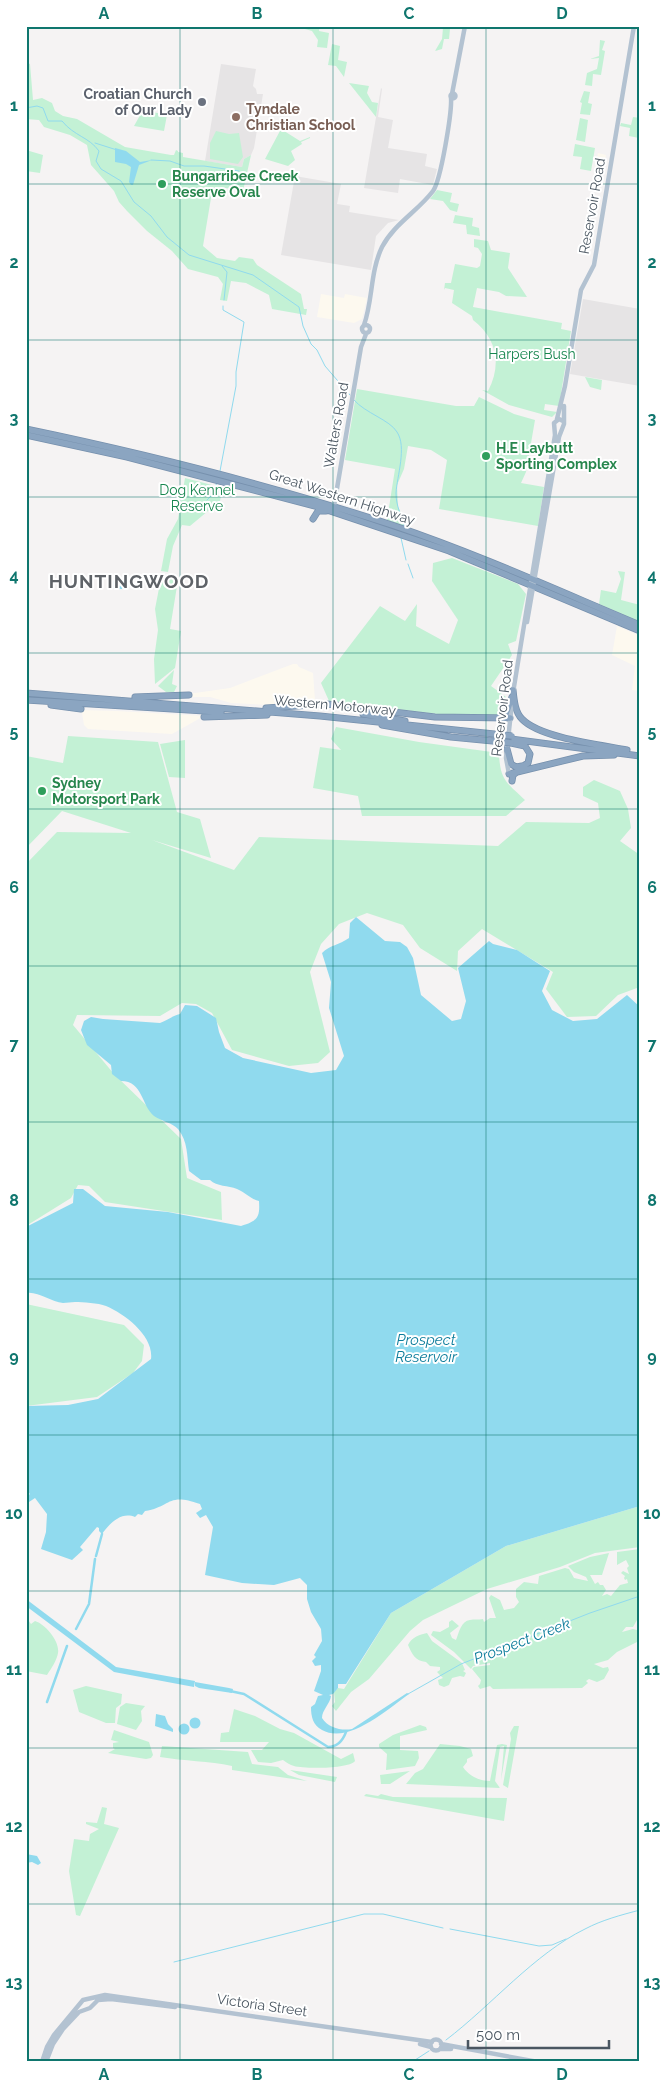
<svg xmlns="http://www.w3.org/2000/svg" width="666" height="2088" font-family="Raleway,sans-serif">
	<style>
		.commercial { fill: #fdf9ef }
		.education { fill: #e6e4e5 }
		.green { fill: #c3f1d5 }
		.water { fill: #90daee }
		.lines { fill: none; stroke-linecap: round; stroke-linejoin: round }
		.stream { stroke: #90daee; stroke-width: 1 }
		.canal { stroke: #90daee; stroke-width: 2.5 }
		.highway-casing { stroke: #7690ad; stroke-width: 7 }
		.major { stroke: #b3c2d1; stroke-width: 4.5 }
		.highway { stroke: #8ba5c1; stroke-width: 5.5 }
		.highway-bridge-casing { stroke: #7690ad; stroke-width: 7; stroke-linecap: butt }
		.highway-bridge { stroke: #8ba5c1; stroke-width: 5.5 }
		.grid { fill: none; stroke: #0f766e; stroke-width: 1; stroke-opacity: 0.55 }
		.worship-dot { fill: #6b7280; stroke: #fff; stroke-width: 2 }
		.education-dot { fill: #8d6e63; stroke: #fff; stroke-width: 2 }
		.leisure-dot { fill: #2e9e5b; stroke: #fff; stroke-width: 2 }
		.labels { text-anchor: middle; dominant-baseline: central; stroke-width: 4; stroke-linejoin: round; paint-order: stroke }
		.worship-label { font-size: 14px; font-weight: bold; fill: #5b616d; stroke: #fff; text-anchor: end }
		.education-label { font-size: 14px; font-weight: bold; fill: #785e54; stroke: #fff; text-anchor: start }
		.leisure-label { font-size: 14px; font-weight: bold; fill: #27864d; stroke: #fff; text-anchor: start }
		.street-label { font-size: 14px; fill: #4a5661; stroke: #fff }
		.park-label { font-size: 14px; fill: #17864f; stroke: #fff }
		.water-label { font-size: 15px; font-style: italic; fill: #0c7c9b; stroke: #fff }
		.district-label { font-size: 19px; font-weight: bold; letter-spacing: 1px; fill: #5f6368; stroke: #fff }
		.neatline { fill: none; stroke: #0f766e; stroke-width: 2 }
		.grid-label { font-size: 16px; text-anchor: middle; font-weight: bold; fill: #0f766e }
	</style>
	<rect width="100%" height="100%" fill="#f5f3f3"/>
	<!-- commercial -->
	<path class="commercial" d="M 598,153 L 606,155 L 603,168 L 595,167 Z
		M 321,294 L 344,298 L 345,294 L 367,298 L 362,319 L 354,323 L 317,317 Z
		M 617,626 L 640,636 L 640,691 L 632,690 L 635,666 L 612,655 Z
		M 293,664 L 297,664 L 299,667 L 313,673 L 315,700 L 299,703 L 269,705 L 231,703 L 210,697 L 189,697 L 188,694 L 230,688 Z
		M 79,710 L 117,711 L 204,716 L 172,734 L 88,729 L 84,725 L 82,713 Z"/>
	<!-- education -->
	<path class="education" d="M 221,64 L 256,69 L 253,86 L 256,89 L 257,94 L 263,94 L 254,148 L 251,155 L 244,159 L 242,167 L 205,161 Z
		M 381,88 L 382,89 L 378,117 L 393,120 L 388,148 L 427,154 L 425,166 L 437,169 L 433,185 L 400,179 L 398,193 L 364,188 Z
		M 295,176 L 341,184 L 337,204 L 350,206 L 349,212 L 399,220 L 388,223 L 376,236 L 371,270 L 281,255 Z
		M 583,299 L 640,309 L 640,386 L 570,374 Z"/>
	<!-- green -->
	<path class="green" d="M 305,26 L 320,26 L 319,31 L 329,33 L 327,48 L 317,47 L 318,40 L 312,31 L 305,29 Z
		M 443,28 L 450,29 L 449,39 L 444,39 L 442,49 L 435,51 L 442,39 Z
		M 600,40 L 605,41 L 602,50 L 605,51 L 601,75 L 593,74 L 592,86 L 585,85 L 587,73 L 597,69 L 599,58 L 590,59 L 599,56 Z
		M 332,44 L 340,46 L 338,60 L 347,62 L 344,77 L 336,66 L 328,65 Z
		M 26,62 L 30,64 L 33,100 L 42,98 L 52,103 L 55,111 L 63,116 L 77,119 L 125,147 L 171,155 L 174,155 L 176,150 L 178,151 L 178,152 L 183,153 L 183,157 L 242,167 L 244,159 L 251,155 L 243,191 L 220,187 L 212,192 L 203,246 L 217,258 L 235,261 L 239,257 L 253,259 L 257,265 L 301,294 L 304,309 L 307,309 L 306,315 L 272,309 L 269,295 L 246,283 L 231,281 L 227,301 L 220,300 L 223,284 L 218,277 L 188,269 L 172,251 L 147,231 L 127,211 L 119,202 L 114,191 L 91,165 L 87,145 L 70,135 L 44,127 L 39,120 L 26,119 Z
		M 349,83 L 369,86 L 367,93 L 372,102 L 378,103 L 376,117 Z
		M 584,91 L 590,92 L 588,103 L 592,104 L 590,115 L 580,114 L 582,103 L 580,102 Z
		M 143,110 L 167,115 L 164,131 L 134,126 Z
		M 633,117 L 640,118 L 639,138 L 629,136 L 630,128 L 620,126 L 621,123 L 631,125 Z
		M 580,118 L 588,120 L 585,142 L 576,140 Z
		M 281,129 L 300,141 L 310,137 L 310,138 L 301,142 L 302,144 L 291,151 L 295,160 L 288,166 L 265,159 Z
		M 216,131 L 229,134 L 239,133 L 243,157 L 238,164 L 210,159 L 210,143 Z
		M 575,144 L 595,148 L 591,171 L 580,169 L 582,157 L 573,156 Z
		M 26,150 L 43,155 L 40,173 L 26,171 Z
		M 437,190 L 452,193 L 450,202 L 459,204 L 457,212 L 450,210 L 443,201 L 430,199 Z
		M 455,215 L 473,218 L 472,226 L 479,228 L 480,236 L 467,234 L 466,225 L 453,223 Z
		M 474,239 L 488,241 L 491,250 L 510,253 L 508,268 L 527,297 L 506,296 L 499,292 L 477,288 L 473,307 L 562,323 L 561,329 L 571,331 L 559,406 L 545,404 L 544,410 L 557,412 L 552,417 L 509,405 L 482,390 L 488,391 C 502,365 497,338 473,320 L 472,316 L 452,303 L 454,290 L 445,288 L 444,290 L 445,283 L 451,283 L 455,264 L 477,268 L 480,266 L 482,254 L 478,248 L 474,247 Z
		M 585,377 L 602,380 L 601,390 L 590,387 Z
		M 357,389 L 456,406 L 474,406 L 479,397 L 514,414 L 535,420 L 526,472 L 521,483 L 544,487 L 538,526 L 439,509 L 447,460 L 431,450 L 408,446 L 404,469 L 397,485 L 398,507 L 404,518 L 405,527 L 387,520 L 395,469 L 345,460 Z
		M 185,478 L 212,485 L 216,489 L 223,488 L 220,501 L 190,526 L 182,525 L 173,546 L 168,572 L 161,571 L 167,539 L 178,519 Z
		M 452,558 L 518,584 L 526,594 L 516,641 L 508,644 L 512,655 L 491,686 L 506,697 L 501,714 L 491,717 L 454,716 L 329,701 L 321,683 L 380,606 L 405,621 L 417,604 L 416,626 L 449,644 L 458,620 L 432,581 L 433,563 Z
		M 618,571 L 625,572 L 621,600 L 640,605 L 640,622 L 599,604 L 601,590 L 616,593 L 621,579 Z
		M 161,578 L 178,580 L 170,629 L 181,631 L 175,668 L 155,684 L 154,659 L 158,630 L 155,609 Z
		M 174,670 L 172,684 L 177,686 L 174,692 L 166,692 L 158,686 Z
		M 336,727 L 419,742 L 499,753 C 500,780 506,782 525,800 L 506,816 L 362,816 L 358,796 L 313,788 L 320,747 L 341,750 L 331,739 Z
		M 68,736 L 158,742 L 177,812 L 200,819 L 211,858 L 152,840 L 234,870 L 259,837 L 498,846 L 526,822 L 589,823 L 600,818 L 598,803 L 583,796 L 583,787 L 594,780 L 620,791 L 628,809 L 631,828 L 620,841 L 640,855 L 640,995 L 637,988 L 618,995 L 596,1016 L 567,1017 L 546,989 L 553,972 L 482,929 L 458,951 L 457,971 L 420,948 L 403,925 L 367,913 L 339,924 L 321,944 L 310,972 L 330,1052 L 318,1063 L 289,1066 L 232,1050 L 212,1013 L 196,1004 L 182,1003 L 160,1016 L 77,1015 L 73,1025 L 114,1074 L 181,1139 L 187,1178 L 221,1192 L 222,1220 L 105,1202 L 89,1186 L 78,1185 L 71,1198 L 26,1226 L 26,864 L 57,832 L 131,833 L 62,811 L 26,848 L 26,756 L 63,763 Z
		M 185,740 L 185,778 L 169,777 L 160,744 Z
		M 26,1304 L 124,1325 L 144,1345 L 142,1361 L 133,1373 L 97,1397 L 26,1406 Z
		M 640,1506 L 640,1547 L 595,1553 L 560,1567 L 487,1589 L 423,1620 L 410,1631 L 369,1679 L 351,1692 L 336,1711 L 332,1706 L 335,1702 L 334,1692 L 338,1688 L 344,1689 L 391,1613 L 506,1546 Z
		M 640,1549 L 640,1622 L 637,1620 L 633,1627 L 626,1627 L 622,1632 L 633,1629 L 640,1631 L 640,1651 L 637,1642 L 617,1652 L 608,1660 L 594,1664 L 603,1668 L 608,1667 L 609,1670 L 604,1679 L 597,1682 L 589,1679 L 586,1681 L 588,1683 L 582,1688 L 493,1689 L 490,1686 L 480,1689 L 478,1686 L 480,1684 L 481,1680 L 472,1669 L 474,1667 L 490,1665 L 490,1663 L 473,1666 L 471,1669 L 454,1652 L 431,1635 L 433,1631 L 440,1632 L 449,1627 L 449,1622 L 452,1620 L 459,1626 L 450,1633 L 452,1638 L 456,1640 C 459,1632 461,1621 470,1620 C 474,1619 478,1620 483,1619 L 484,1622 L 490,1618 L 496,1618 L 489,1598 L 491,1595 L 500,1600 L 504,1610 L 514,1608 L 519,1602 L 516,1597 L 516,1589 L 524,1582 L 538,1584 L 539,1576 L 565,1568 L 569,1569 L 574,1578 L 588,1581 L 586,1577 L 574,1572 L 568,1566 L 590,1557 L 609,1553 L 602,1575 L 590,1575 L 595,1584 L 598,1582 L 600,1585 L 603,1585 L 606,1590 L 602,1596 L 607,1594 L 611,1596 L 620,1585 L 628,1583 L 627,1579 L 625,1580 L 624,1578 L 625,1576 L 621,1573 L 623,1571 L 629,1574 L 627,1568 L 629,1566 L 626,1560 L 617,1565 L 617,1552 Z
		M 26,1617 L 31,1624 L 35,1621 C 45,1624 60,1641 58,1653 C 57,1660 51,1669 47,1675 L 26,1671 Z
		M 427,1633 L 432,1641 L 462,1663 L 465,1670 L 463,1671 L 466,1673 L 464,1677 L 460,1676 L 452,1678 L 449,1685 L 444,1687 L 439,1685 L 438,1680 L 443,1678 L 437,1672 L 440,1670 L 440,1667 L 430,1666 L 426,1662 C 415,1661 412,1654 408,1645 C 412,1637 419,1635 427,1633 Z
		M 86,1686 L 122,1694 L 121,1704 L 116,1708 L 115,1723 L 106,1723 L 79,1712 L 73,1690 Z
		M 126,1703 L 145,1706 L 141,1711 L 142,1721 L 136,1730 L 117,1724 L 120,1707 Z
		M 234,1709 L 255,1716 L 280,1729 L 294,1733 L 341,1759 L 353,1753 L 355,1761 C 349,1769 304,1769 294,1766 C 290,1765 286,1762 283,1760 L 271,1763 L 258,1762 L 251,1750 L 262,1750 L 269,1742 L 220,1742 L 221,1733 L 229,1732 Z
		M 420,1725 L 426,1727 L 427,1730 L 400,1736 L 400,1750 L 418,1751 L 419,1758 L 415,1766 L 386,1770 L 387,1754 L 379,1747 L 379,1744 L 393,1735 Z
		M 514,1726 L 519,1726 L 508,1788 L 503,1785 L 511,1739 L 510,1733 Z
		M 114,1730 L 149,1742 L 153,1755 L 151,1758 L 146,1759 L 108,1753 L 115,1749 L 113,1748 L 113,1743 L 119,1742 L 111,1740 Z
		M 440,1744 L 460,1746 L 471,1749 L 473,1756 L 467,1759 L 467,1762 L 463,1767 C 469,1776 479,1781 490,1781 L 497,1745 L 502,1744 L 507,1745 L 501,1780 L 504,1746 L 500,1747 L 495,1781 L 500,1788 L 406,1784 L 415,1773 L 423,1769 Z
		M 162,1746 L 248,1752 L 252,1764 L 278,1767 L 288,1775 L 307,1781 L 232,1770 L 232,1766 C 209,1761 184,1761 160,1757 Z
		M 290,1770 L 337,1777 L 335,1782 L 299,1775 Z
		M 410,1771 L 390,1784 L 381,1784 L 380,1775 Z
		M 366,1794 L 378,1796 L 381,1794 L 393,1797 L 507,1798 L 504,1821 L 364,1796 Z
		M 102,1807 L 107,1808 L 104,1824 L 119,1828 L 80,1916 L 76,1915 L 69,1871 L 74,1839 L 89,1841 L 90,1834 L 99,1829 L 86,1824 L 86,1822 L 97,1823 Z"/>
	<!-- water -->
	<path class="water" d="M 115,148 L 126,151 L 140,162 L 152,160 L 139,165 L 133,185 L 131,185 L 129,182 L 131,167 L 126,164 L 115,162 Z
		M 117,578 L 124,583 L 122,589 L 110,588 L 111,582 Z
		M 356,917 L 385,941 L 400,942 L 407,947 L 413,958 L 421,995 L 452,1021 L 461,1019 L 466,1001 L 458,968 L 489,941 L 493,944 L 517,950 L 550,971 L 542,991 L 552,1010 L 573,1021 L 597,1019 L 627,995 L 640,1007 L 640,1506 L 506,1546 L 391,1613 L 346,1684 L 338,1684 L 338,1688 L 333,1694 L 329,1695 L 331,1696 C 330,1704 322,1710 322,1718 C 328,1728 342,1731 352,1729 L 407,1693 L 409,1694 C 388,1709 348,1745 322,1730 C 313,1725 311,1717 311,1707 L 315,1704 L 318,1696 L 323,1695 L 314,1691 L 321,1671 L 321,1665 L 315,1666 L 312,1661 L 316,1657 L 314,1655 L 322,1641 L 321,1629 L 311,1612 L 307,1599 L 307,1585 L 300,1578 L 274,1585 L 242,1583 L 205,1575 L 213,1527 L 206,1515 L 200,1518 L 196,1513 L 202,1509 L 200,1504 C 167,1492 171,1507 145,1511 L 142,1515 L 138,1514 L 135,1517 C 121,1511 109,1524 102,1534 L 99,1531 L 99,1528 L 97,1527 L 80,1547 L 83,1550 L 72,1560 L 41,1549 L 46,1532 L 47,1514 L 35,1498 L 26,1504 L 26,1497 L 30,1494 L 26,1490 L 26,1406 L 68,1405 L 98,1399 L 151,1359 C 154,1336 125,1314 106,1306 C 98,1303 83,1302 75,1302 C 71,1302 67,1303 63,1303 C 51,1302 38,1291 26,1293 L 26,1227 L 73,1203 L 74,1189 L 83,1189 L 105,1206 L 168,1212 L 241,1226 C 258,1221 260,1217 259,1201 C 250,1199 245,1192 237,1189 C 228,1185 217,1187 210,1180 L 201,1180 L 189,1171 C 187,1157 188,1141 178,1129 C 173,1123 161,1121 154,1116 C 141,1105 143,1081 121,1081 L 112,1074 L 111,1065 L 87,1045 L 81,1030 L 84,1021 L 91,1017 L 103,1019 L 160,1023 C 168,1020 172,1016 180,1014 L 185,1005 L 197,1006 L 216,1018 L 219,1032 L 225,1048 L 243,1058 L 311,1073 L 336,1070 L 344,1056 L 329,1008 L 331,982 L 322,953 C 330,945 339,945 349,938 L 350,923 Z
		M 26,1599 L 116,1667 L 195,1681 L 194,1687 L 114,1672 L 26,1606 Z
		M 195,1682 L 229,1688 L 233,1689 L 232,1693 L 199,1688 L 195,1686 Z
		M 156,1714 L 165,1716 L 168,1724 L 173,1729 L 173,1732 L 155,1726 Z
		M189.5 1723a5.5 5.5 0 1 1 11 0a5.5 5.5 0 1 1-11 0Z
		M178.5 1729a5.5 5.5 0 1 1 11 0a5.5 5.5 0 1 1-11 0Z
		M 26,1854 L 37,1856 L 41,1863 L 38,1865 L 32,1862 L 26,1863 Z"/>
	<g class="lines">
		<!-- stream -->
		<path class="stream" d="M 26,108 L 37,106 L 43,108 L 48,121 L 62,121 C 74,136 89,137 99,151 L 96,161 L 101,169 L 121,181 L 134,202 L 151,216 L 167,237 L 189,255 L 253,275 L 299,307 L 303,326 L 311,344 L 317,350 L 325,366 L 350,395
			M 95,143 L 117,150
			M 151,160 L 170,161 L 184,166 L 204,166 L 239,171
			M 222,266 L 227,272 L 224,300
			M 354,400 C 365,413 390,420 397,432 C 407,447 397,476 396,493 C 396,506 401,514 404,526
			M 220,471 L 236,386 L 236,372 L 244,322 L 223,310 L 223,306
			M 215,488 L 217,482
			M 207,500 L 214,493
			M 401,538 L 406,560
			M 408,564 L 413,578
			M 408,1694 L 461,1664 L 590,1613 L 640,1596
			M 450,1929 L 539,1946 L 552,1945 L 566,1939
			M 174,1962 L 364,1914 L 383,1914 L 443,1928
			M 446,2040 C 492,2005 534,1954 585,1929 C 602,1920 621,1915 640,1910
			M 412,2062 L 429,2051"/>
		<!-- canal -->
		<path class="canal" d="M 96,1556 L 102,1534
			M 76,1629 L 89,1604 L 95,1559
			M 230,1691 L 244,1694 L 328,1747 C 338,1747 343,1740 346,1732
			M 47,1702 L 67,1646"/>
		<defs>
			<path id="highway" d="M 26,429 C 151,455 274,486 395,526 C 478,554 559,591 640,625
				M 26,435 L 127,457 L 315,506 L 449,551 L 640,631
				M 313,519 L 318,511 L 326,511
				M 513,690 C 514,700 515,712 522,719 C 540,738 601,745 627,750
				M 26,693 L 320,716 L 504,735
				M 135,697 L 189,695
				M 26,700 L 221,712
				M 51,705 L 81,709
				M 266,708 L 327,704 L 435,717 L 510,718
				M 363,714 L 405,721
				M 204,717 L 267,715
				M 499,718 L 507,711 L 512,697
				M 382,725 L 451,737 L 503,742
				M 511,739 L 640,756
				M 511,743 L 525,746 L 530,754 L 528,763 L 518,769
				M 507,749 L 511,764 L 516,767 L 522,766
				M 509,774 L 583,756 L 614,755
				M 512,781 L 513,775 L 517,772"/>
		</defs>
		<!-- highway casing -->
		<use href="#highway" class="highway-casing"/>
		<!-- major -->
		<path class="major" d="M450.5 96a2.5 2.5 0 1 1 5 0a2.5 2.5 0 1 1-5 0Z
			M 452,94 L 465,26
			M362 329a4 4 0 1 1 8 0a4 4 0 1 1-8 0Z
			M 364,325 C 373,300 370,272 382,247 C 394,224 418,211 433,191 C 441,180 452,112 451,98
			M 557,419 L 565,386 L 581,290 L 594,265 L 634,26
			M 334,506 L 361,347 L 366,334
			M 527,622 L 559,437 L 564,424 L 564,406
			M 513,693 L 555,435 L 554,423 L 559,419 L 563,421
			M 509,774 L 506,758 L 512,703
			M430.5 2045a5.5 5.5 0 1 1 11 0a5.5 5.5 0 1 1-11 0Z
			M 420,2044 L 431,2047
			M 441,2044 L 538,2062
			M 440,2049 L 451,2049
			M 42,2062 L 47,2047 L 54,2035 L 83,2000 L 105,1995 L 432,2042
			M 46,2062 L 53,2044 L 63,2029 L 79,2012 L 90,2008 L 98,2000 L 111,1999 L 175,2007"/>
		<!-- highway -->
		<use href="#highway" class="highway"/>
		<defs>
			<path id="highway-bridge" d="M 504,735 L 512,736
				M 503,742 L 511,743"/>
		</defs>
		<!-- highway-bridge casing -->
		<use href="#highway-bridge" class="highway-bridge-casing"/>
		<!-- highway-bridge -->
		<use href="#highway-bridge" class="highway-bridge"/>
	</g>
	<!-- grid -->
	<path class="grid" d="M 180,26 L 180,2062M 333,26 L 333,2062M 486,26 L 486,2062M 26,184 L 640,184M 26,340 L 640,340M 26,497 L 640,497M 26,653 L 640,653M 26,809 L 640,809M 26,966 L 640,966M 26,1122 L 640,1122M 26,1279 L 640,1279M 26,1435 L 640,1435M 26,1591 L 640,1591M 26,1748 L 640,1748M 26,1904 L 640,1904"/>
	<!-- markers -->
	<circle class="worship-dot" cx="202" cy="102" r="5"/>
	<circle class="education-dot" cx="236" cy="117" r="5"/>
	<g class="leisure-dot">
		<circle cx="162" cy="184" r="5"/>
		<circle cx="486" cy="456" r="5"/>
		<circle cx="42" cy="791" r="5"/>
	</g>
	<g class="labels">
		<!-- worship labels -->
		<g class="worship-label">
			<text x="192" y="94">Croatian Church<tspan x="192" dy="16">of Our Lady</tspan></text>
		</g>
		<!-- education labels -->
		<g class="education-label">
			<text x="246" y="109">Tyndale<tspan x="246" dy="16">Christian School</tspan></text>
		</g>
		<!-- leisure labels -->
		<g class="leisure-label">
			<text x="172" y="176">Bungarribee Creek<tspan x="172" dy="16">Reserve Oval</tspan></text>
			<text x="496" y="448">H.E Laybutt<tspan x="496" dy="16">Sporting Complex</tspan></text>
			<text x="52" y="783">Sydney<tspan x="52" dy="16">Motorsport Park</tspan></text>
		</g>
		<!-- street labels -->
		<g class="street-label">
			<text transform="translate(592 206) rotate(-80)">Reservoir Road</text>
			<text transform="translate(336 425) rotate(-80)">Walters Road</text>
			<text transform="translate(342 497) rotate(18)">Great Western Highway</text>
			<text transform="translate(335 705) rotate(5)">Western Motorway</text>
			<text transform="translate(502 708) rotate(-83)">Reservoir Road</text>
			<text transform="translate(262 2005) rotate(8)">Victoria Street</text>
		</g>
		<!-- park labels -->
		<g class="park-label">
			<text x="532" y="354">Harpers Bush</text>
			<text x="197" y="490">Dog Kennel<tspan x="197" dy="16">Reserve</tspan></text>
		</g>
		<!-- water labels -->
		<g class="water-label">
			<text x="426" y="1340">Prospect<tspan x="426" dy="17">Reservoir</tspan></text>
			<text transform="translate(522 1641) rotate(-21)">Prospect Creek</text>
		</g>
		<!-- district labels -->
		<g class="district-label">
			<text x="129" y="581">HUNTINGWOOD</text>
		</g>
	</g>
	<!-- border -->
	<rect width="666" height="2088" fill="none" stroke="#ffffff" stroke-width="55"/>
	<!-- scale -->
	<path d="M468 2040v8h141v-8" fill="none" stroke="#4a5661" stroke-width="2.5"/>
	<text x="476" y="2040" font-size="15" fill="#4a5661" stroke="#ffffff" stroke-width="4" paint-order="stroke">500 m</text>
	<rect x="28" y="28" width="610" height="2032" class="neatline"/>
	<g class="grid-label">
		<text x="104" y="19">A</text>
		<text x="257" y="19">B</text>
		<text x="409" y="19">C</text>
		<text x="562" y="19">D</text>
		<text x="14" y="111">1</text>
		<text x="652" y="111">1</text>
		<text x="14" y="268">2</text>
		<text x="652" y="268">2</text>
		<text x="14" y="424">3</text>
		<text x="652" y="424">3</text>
		<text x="14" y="581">4</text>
		<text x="652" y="581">4</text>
		<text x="14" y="737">5</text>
		<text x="652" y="737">5</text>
		<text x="14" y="893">6</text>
		<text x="652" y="893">6</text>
		<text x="14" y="1050">7</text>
		<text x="652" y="1050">7</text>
		<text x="14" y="1206">8</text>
		<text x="652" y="1206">8</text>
		<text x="14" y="1362">9</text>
		<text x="652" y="1362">9</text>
		<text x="14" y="1519">10</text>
		<text x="652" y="1519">10</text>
		<text x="14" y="1675">11</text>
		<text x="652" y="1675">11</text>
		<text x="14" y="1832">12</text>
		<text x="652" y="1832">12</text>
		<text x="14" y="1988">13</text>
		<text x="652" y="1988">13</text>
		<text x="104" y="2080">A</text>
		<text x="257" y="2080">B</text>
		<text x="409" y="2080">C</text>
		<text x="562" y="2080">D</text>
	</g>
</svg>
